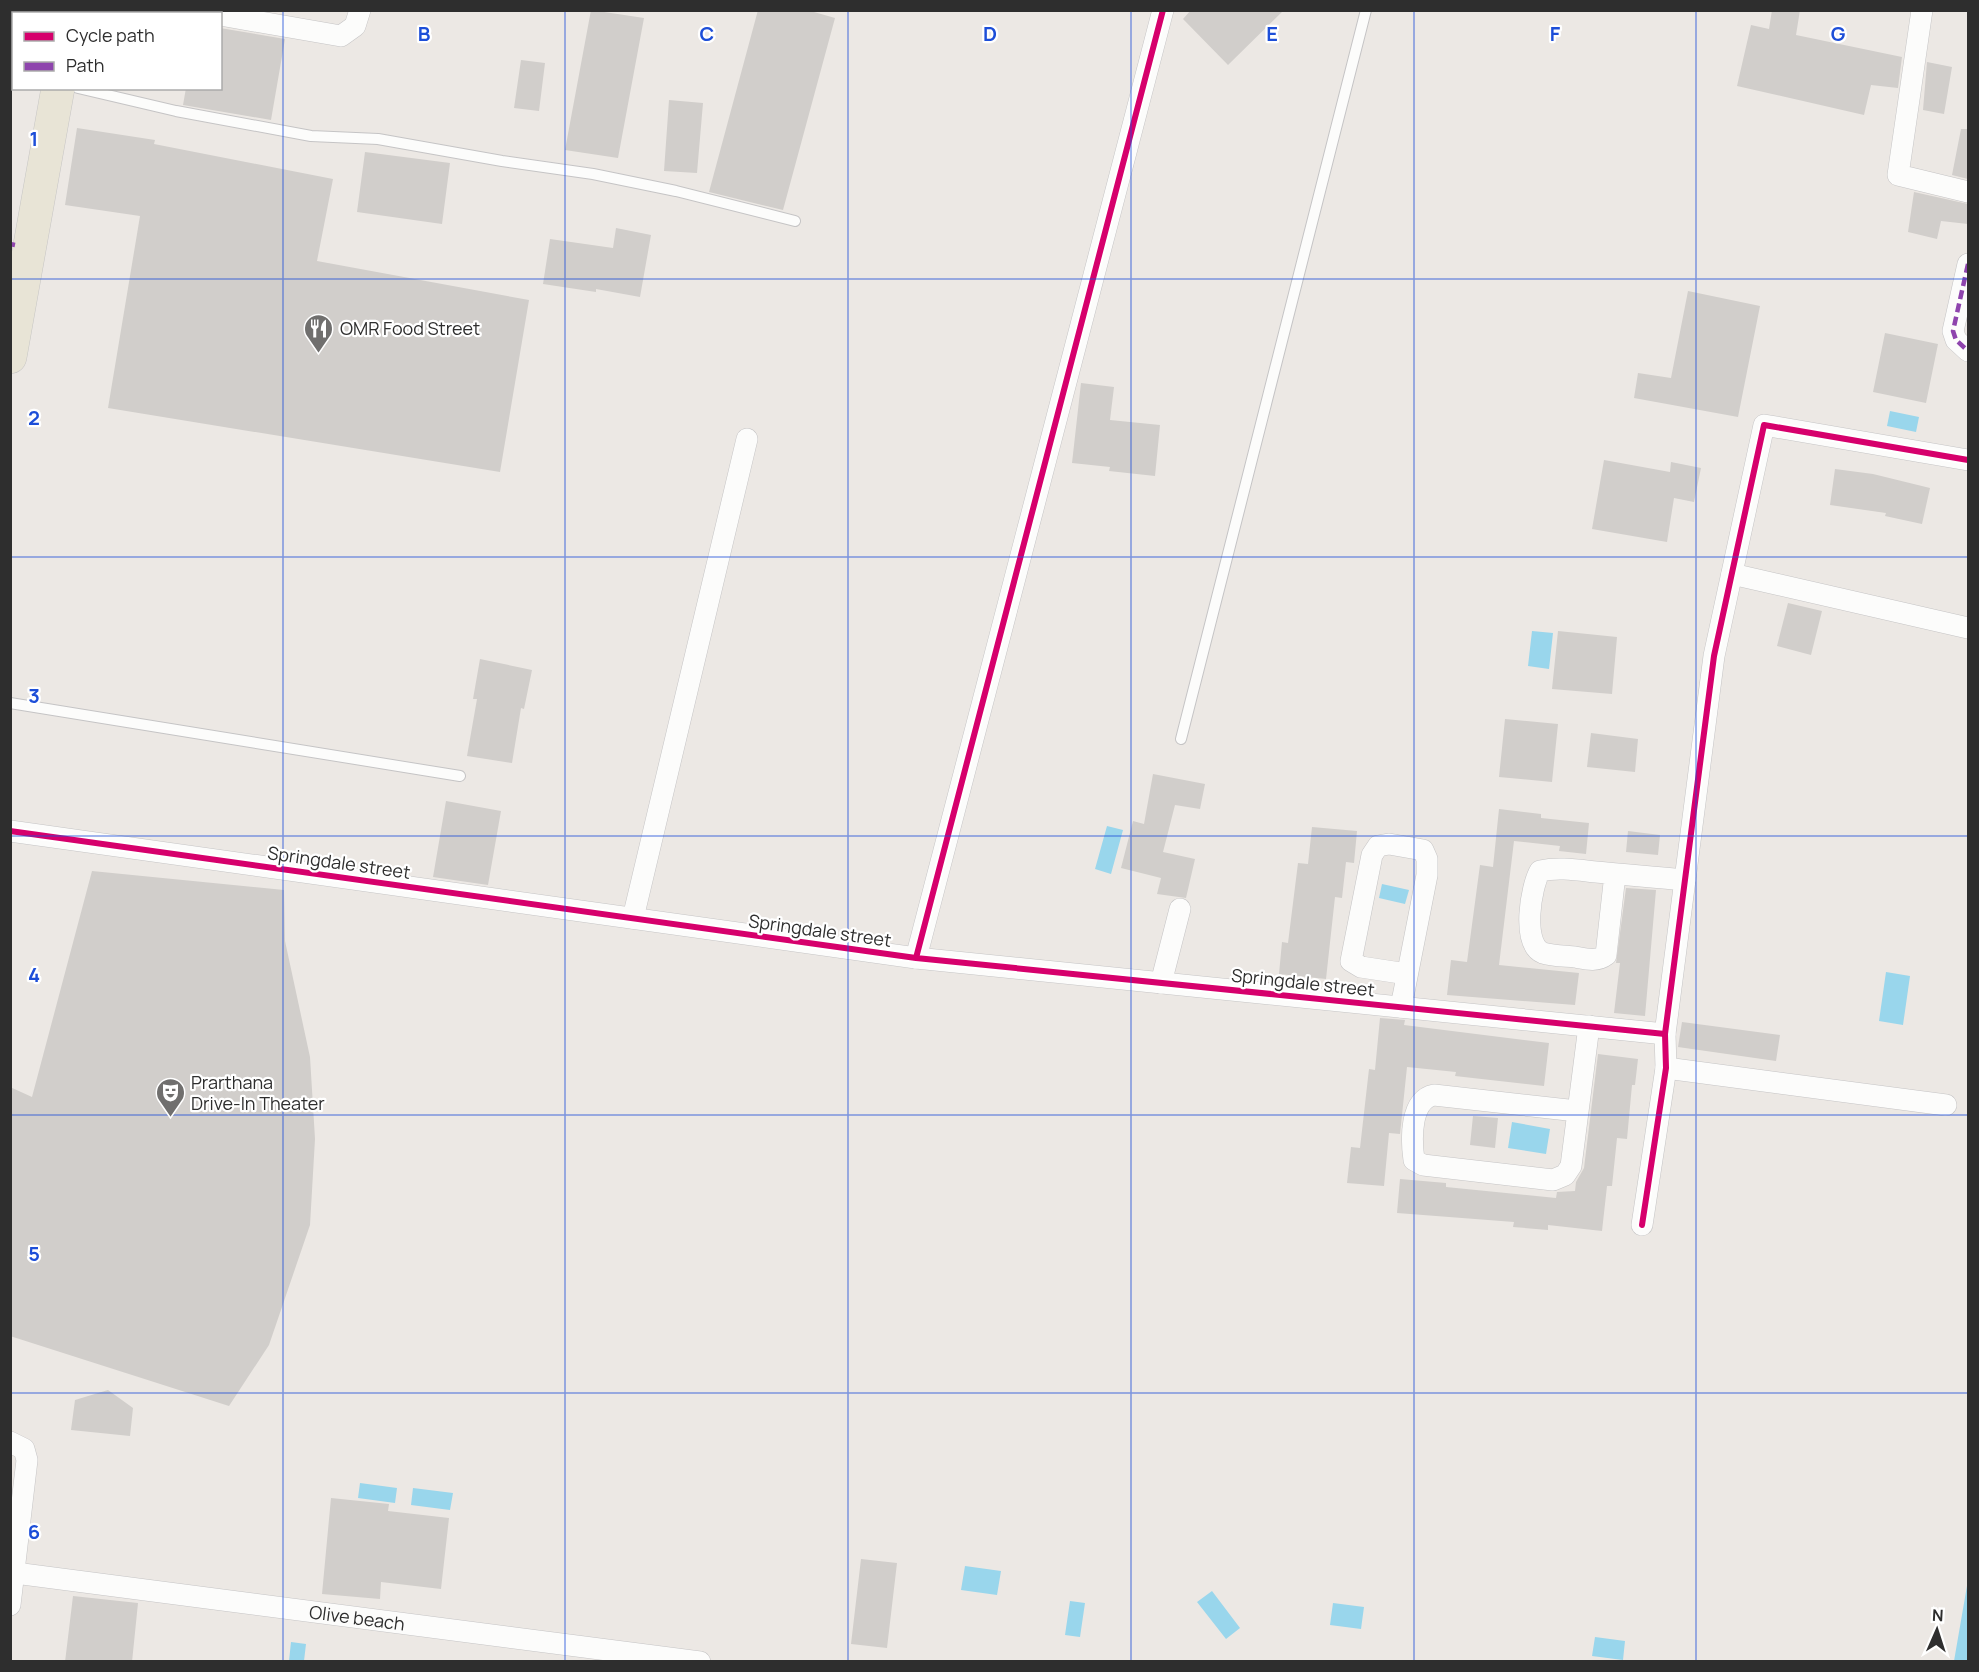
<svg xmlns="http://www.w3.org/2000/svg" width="1979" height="1672" font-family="Manrope,sans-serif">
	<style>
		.water { fill: #99d6ec }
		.building { fill: #d1cecb }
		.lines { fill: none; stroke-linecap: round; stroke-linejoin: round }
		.lane-casing { stroke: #c5c4c5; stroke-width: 12 }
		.street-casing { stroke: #c5c4c5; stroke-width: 22 }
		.primary-casing { stroke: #c6c5c4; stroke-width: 34 }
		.lane { stroke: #fcfcfb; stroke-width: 10 }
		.street { stroke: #fcfcfb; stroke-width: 21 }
		.primary { stroke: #e8e4d6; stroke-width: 33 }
		.quiet { stroke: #8e44ad; stroke-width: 4.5; stroke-dasharray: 9 4.5; stroke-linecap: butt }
		.cycleway-casing { stroke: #fff; stroke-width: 10 }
		.cycleway { stroke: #d6006c; stroke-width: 6 }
		.grid { fill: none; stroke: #1d4ed8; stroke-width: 1.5; stroke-opacity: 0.55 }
		.labels { text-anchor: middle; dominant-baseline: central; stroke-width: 4.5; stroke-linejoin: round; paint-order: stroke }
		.poi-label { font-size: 18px; fill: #2e2e2e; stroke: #fff; text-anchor: start }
		.street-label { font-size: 18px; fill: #2e2e2e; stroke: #fff }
		.grid-label { font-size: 20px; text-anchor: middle; font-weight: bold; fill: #1d4ed8; stroke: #fff; stroke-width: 4.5; stroke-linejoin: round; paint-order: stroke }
	</style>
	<rect width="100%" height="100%" fill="#ece8e4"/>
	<!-- water -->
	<path class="water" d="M 1890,411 L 1919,417 L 1916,432 L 1887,426 Z
		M 1532,631 L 1553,633 L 1549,669 L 1528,666 Z
		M 1107,826 L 1123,830 L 1111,874 L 1095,869 Z
		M 1382,884 L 1409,890 L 1405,904 L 1379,898 Z
		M 1886,972 L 1910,976 L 1903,1025 L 1879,1021 Z
		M 1512,1122 L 1550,1129 L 1546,1154 L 1508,1148 Z
		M 360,1483 L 397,1488 L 395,1503 L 358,1498 Z
		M 413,1488 L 453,1493 L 450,1510 L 411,1505 Z
		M 965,1566 L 1001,1571 L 997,1595 L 961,1590 Z
		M 1968,1580 L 1968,1661 L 1954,1661 Z
		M 1212,1591 L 1240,1628 L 1226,1639 L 1197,1602 Z
		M 1070,1601 L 1085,1603 L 1080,1637 L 1065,1635 Z
		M 1333,1603 L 1364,1607 L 1361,1629 L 1330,1625 Z
		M 1595,1637 L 1625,1641 L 1623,1660 L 1592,1656 Z
		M 291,1642 L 306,1644 L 304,1661 L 289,1661 Z"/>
	<!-- building -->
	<path class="building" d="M 591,10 L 644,18 L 618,158 L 565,150 Z
		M 758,10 L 807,10 L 835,18 L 783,210 L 709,192 Z
		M 1191,10 L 1284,10 L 1228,65 L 1183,19 Z
		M 1772,10 L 1800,10 L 1796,35 L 1902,57 L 1898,88 L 1871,85 L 1864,115 L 1737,86 L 1751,25 L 1769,29 Z
		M 220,28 L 285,39 L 271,120 L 183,105 L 186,88 L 220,88 Z
		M 521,60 L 545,63 L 539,111 L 514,108 Z
		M 1927,62 L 1952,67 L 1944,114 L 1923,110 Z
		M 669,100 L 703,103 L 697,173 L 664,171 Z
		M 77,128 L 155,140 L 154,144 L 333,179 L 317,261 L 529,300 L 500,472 L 108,408 L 140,216 L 65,205 Z
		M 1961,129 L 1968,129 L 1968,179 L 1952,175 Z
		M 365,152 L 450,163 L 442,224 L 357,212 Z
		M 1914,192 L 1968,204 L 1968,224 L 1941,221 L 1937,239 L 1908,232 Z
		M 616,228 L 651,235 L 640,297 L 596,289 L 596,292 L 543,284 L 550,239 L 613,248 Z
		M 1688,291 L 1760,306 L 1738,417 L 1634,398 L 1638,373 L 1671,378 Z
		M 1885,333 L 1938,344 L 1926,403 L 1873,392 Z
		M 1081,383 L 1114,387 L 1110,420 L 1160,425 L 1155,476 L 1109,471 L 1110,467 L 1072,463 Z
		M 1604,460 L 1670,472 L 1671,462 L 1701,468 L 1694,502 L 1674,498 L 1667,542 L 1592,529 Z
		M 1835,469 L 1873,474 L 1930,488 L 1922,524 L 1885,516 L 1886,513 L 1830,505 Z
		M 1788,603 L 1822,611 L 1811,655 L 1777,646 Z
		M 1558,631 L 1617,637 L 1612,694 L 1552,689 Z
		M 480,659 L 532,670 L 524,709 L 521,708 L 512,763 L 467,756 L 477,699 L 473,699 Z
		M 1505,719 L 1558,724 L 1552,782 L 1499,777 Z
		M 1591,733 L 1638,739 L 1635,772 L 1587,767 Z
		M 1153,774 L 1205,784 L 1200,809 L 1175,805 L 1163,852 L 1195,859 L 1186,898 L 1157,894 L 1161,878 L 1121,868 L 1133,821 L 1144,824 Z
		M 446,801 L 501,811 L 488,885 L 433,877 Z
		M 1499,809 L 1541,814 L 1541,818 L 1589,823 L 1586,854 L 1559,851 L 1560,846 L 1514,841 L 1499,965 L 1579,973 L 1575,1005 L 1447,995 L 1451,960 L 1467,962 L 1480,865 L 1493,867 Z
		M 1312,827 L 1357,831 L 1354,863 L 1346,862 L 1342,898 L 1335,897 L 1326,979 L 1279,974 L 1282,942 L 1288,943 L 1298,863 L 1308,864 Z
		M 1628,831 L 1660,835 L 1658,855 L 1626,852 Z
		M 92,871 L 284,890 L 285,941 L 310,1057 L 315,1139 L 310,1225 L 269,1345 L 229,1406 L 10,1336 L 10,1087 L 32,1097 Z
		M 1626,888 L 1656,890 L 1645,1016 L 1614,1013 L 1620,963 L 1616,963 Z
		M 1380,1018 L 1405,1020 L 1404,1025 L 1549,1043 L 1544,1086 L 1455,1076 L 1456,1072 L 1407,1067 L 1400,1134 L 1389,1133 L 1384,1186 L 1347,1183 L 1351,1147 L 1360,1148 L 1369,1069 L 1375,1070 Z
		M 1682,1022 L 1780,1035 L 1776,1061 L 1678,1047 Z
		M 1598,1054 L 1638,1059 L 1635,1085 L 1632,1085 L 1627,1139 L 1617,1138 L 1612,1186 L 1607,1186 L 1602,1231 L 1548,1225 L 1548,1230 L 1513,1227 L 1514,1222 L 1397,1213 L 1400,1179 L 1446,1183 L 1446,1187 L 1556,1198 L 1557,1192 L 1575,1191 L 1576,1182 L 1584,1168 Z
		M 1473,1116 L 1498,1118 L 1495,1148 L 1470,1145 Z
		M 108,1390 L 133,1408 L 130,1436 L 71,1430 L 75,1400 Z
		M 331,1498 L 389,1504 L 388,1511 L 449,1518 L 441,1589 L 381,1582 L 380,1599 L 322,1594 Z
		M 861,1559 L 897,1563 L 887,1648 L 851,1644 Z
		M 73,1596 L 138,1603 L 132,1662 L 65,1662 Z"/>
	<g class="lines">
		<defs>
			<path id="lane" d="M 78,88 L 176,111 L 311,136 L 378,139 L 502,161 L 593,174 L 676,191 L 795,221
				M 10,703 L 460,776
				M 1181,739 L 1366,10"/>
			<g id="street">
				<path d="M 195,10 L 212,14"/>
				<path d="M 1922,10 L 1898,175 L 1968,192"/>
				<path d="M 220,15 L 341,36 L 355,26 L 360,10"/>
				<path d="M 1968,264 L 1953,331 L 1956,340 L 1968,351"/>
				<path d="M 1732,574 L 1968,628"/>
				<path d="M 10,831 L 916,958 L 1665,1034"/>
				<path d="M 1615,874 L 1606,955 C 1597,962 1586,959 1575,957 C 1565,956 1552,956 1543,953 C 1521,944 1531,886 1540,871 C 1558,867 1577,870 1596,872 C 1626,875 1655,877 1685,880"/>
				<path d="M 633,918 L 747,439"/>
				<path d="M 916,958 L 1163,10"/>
				<path d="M 1161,983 L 1180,909"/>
				<path d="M 1401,1007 L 1427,875 L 1427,859 L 1423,850 L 1389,844 L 1378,846 L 1372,855 L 1351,961 L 1361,967 L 1407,974"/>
				<path d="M 1666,1068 L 1946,1105"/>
				<path d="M 1577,1111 L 1434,1095 C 1410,1100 1411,1139 1414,1160 L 1423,1165 L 1553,1180 L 1565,1175 L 1571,1166 L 1589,1026"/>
				<path d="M 1642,1225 L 1666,1068 L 1665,1034 L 1714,656 L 1764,425 L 1968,460"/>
				<path d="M 10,1442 L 24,1449 L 27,1460 L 10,1605"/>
				<path id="s1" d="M 15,1573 L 700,1662"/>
			</g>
			<path id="primary" d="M 71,14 L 71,10
				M 10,357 L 58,88"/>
		</defs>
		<!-- lane casing -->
		<use href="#lane" class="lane-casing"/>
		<!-- street casing -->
		<use href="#street" class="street-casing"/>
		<!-- primary casing -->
		<use href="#primary" class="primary-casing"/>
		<!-- lane -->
		<use href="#lane" class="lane"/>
		<!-- street -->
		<use href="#street" class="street"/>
		<!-- primary -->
		<use href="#primary" class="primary"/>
		<!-- quiet -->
		<path class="quiet" d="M 10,244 L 15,245
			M 1968,264 L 1953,331 L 1956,340 L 1968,351"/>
		<defs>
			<path id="cycleway" d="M 10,831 L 916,958 L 1665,1034
				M 916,958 L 1163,10
				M 1642,1225 L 1666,1068 L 1665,1034 L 1714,656 L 1764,425 L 1968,460"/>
		</defs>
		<!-- cycleway casing -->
		<use href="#cycleway" class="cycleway-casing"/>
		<!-- cycleway -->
		<use href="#cycleway" class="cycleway"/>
	</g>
	<!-- grid -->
	<path class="grid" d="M 283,10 L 283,1662M 565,10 L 565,1662M 848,10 L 848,1662M 1131,10 L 1131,1662M 1414,10 L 1414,1662M 1696,10 L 1696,1662M 10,279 L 1968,279M 10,557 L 1968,557M 10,836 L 1968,836M 10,1115 L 1968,1115M 10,1393 L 1968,1393"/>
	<!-- icons -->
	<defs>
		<symbol id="restaurant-pin" viewBox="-11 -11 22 30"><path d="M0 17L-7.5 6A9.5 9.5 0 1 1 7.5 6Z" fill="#706f6e" stroke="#fff"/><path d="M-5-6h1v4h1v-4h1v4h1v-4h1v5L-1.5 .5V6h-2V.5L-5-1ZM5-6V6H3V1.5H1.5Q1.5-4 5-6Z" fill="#fff"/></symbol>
		<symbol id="theatre-pin" viewBox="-11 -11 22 30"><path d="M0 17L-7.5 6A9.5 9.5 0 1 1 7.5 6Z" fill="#706f6e" stroke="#fff"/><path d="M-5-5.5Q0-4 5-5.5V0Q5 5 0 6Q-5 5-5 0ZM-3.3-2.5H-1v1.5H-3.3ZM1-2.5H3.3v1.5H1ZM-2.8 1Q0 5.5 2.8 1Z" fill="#fff"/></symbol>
	</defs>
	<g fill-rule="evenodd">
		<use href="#restaurant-pin" x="302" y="312" width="33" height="45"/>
		<use href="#theatre-pin" x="154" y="1076" width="33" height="45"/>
	</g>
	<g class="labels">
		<!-- poi labels -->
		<g class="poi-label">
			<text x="340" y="328">OMR Food Street</text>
			<text x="191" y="1082">Prarthana<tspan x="191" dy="21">Drive-In Theater</tspan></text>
		</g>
		<!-- street labels -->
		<g class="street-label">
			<text transform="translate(339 862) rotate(8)">Springdale street</text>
			<text transform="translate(820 930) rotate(8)">Springdale street</text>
			<text transform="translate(1303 982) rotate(6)">Springdale street</text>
			<text stroke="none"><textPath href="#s1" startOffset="345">Olive beach</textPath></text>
		</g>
	</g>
	<g class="grid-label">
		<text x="424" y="41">B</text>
		<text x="707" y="41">C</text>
		<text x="990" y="41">D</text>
		<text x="1272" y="41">E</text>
		<text x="1555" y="41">F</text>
		<text x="1838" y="41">G</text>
		<text x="34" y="146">1</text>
		<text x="34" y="425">2</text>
		<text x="34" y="703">3</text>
		<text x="34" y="982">4</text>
		<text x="34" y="1261">5</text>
		<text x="34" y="1539">6</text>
	</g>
	<!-- border -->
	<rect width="1979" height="1672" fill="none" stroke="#2e2e2e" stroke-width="24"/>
	<!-- legend -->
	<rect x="12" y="12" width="210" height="78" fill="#ffffff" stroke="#ababab" stroke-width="1.5"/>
	<rect x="24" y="32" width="30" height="9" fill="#d6006c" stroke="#ababab" stroke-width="1.5"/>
	<text x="66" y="42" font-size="18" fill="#2e2e2e">Cycle path</text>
	<rect x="24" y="62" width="30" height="9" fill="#8e44ad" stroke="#ababab" stroke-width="1.5"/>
	<text x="66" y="72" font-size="18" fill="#2e2e2e">Path</text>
	<!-- north arrow -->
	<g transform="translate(1937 1630) rotate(3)" stroke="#ffffff" stroke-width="4.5" paint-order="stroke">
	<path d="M0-4.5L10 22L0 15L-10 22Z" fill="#2e2e2e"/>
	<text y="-9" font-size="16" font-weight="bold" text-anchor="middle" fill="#2e2e2e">N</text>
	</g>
</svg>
